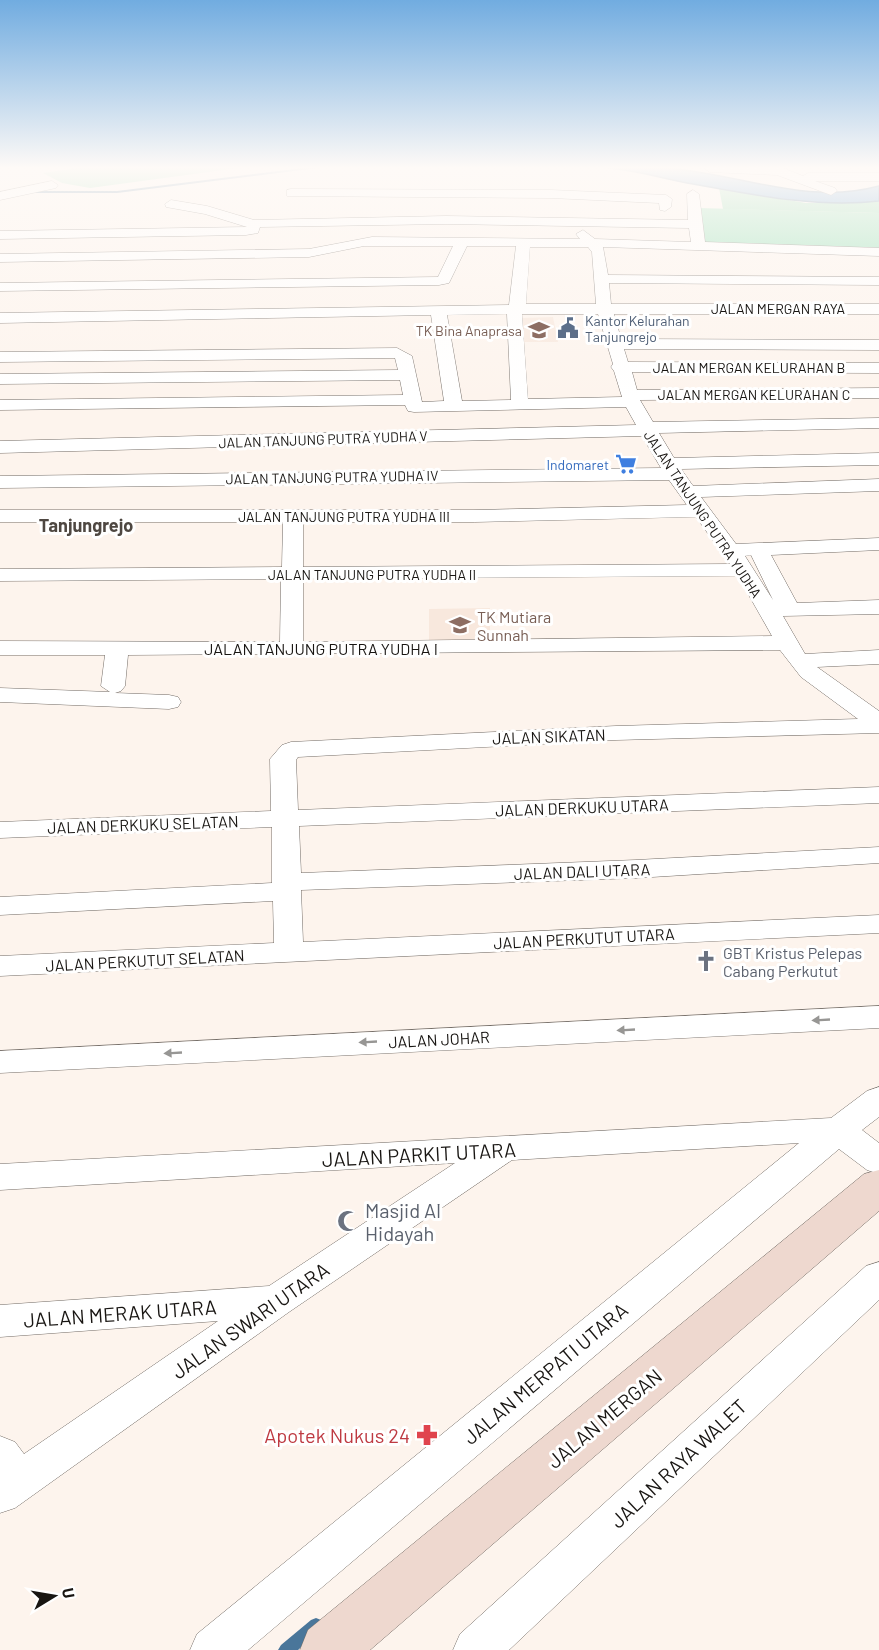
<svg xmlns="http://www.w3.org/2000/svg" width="879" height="1650" font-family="Barlow,sans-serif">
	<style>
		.built { fill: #f8e8dd }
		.green { fill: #94dfb5 }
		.forest { fill: #89d9ac }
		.water { fill: #609fd4; stroke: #4a769a; stroke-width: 1.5 }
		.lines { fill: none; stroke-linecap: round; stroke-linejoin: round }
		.stream { fill: #4a769a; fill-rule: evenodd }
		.street-casing { stroke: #746d67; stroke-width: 1 }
		.secondary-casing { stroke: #746d67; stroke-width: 1 }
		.street { fill: #fff; fill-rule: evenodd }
		.secondary { fill: #eed8cf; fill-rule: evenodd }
		.oneway { fill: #979694 }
		.labels { text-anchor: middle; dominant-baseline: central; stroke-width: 6; stroke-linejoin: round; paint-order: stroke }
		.far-street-label { font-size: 14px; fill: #181512; stroke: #fff }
		.far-service-label { font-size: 14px; fill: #4e5e75; stroke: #fff; text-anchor: start }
		.far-education-label { font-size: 14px; fill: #785e54; stroke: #fff; text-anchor: end }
		.far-shop-label { font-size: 14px; fill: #366cbe; stroke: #fff; text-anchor: end }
		.education-label { font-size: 16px; fill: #785e54; stroke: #fff; text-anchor: start }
		.street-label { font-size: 16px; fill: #181512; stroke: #fff }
		.worship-label { font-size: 16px; fill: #5b616d; stroke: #fff; text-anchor: start }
		.far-district-label { font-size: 18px; font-weight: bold; fill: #4e4741; stroke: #fff }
		.near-street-label { font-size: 20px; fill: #181512; stroke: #fff }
		.near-worship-label { font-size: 20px; fill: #5b616d; stroke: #fff; text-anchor: start }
		.near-health-label { font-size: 20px; fill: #be3a42; stroke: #fff; text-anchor: end }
	</style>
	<rect width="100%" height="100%" fill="#fdf4ed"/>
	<!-- built -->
	<path class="built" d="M 553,317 L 558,342 L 523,342 L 521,318 Z
		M 490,608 L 490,640 L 429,641 L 429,609 Z"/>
	<!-- green -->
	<path class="green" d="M 698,208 L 879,213 L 879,248 L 705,244 Z"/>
	<!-- forest -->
	<path class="forest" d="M 78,168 L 238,168 L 90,188 L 62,183 L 43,173 Z
		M 719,188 L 806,203 L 879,201 L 879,213 L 723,209 Z"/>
	<!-- water -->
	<path class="water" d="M 607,168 C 630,168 654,166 676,169 C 746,176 808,205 879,186 L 879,201 C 817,208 754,195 693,184 C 664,179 637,170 607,168 Z"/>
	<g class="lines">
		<!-- stream -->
		<path class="stream" d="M 303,168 L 318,168 L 117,193 L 29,193 L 27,192 L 29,191 L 117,191 Z
			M 316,1618 L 321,1620 L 324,1625 L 321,1630 L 298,1650 L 278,1650 L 281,1645 L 311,1620 Z"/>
		<defs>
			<path id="street" d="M 704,168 L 783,168 L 803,176 L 808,173 L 879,173 L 879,181 L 815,181 L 835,188 L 837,191 L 831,195 L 777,175 L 710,172 Z
				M 52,181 L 58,185 L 56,188 L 0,200 L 0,192 Z
				M 291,189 L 551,190 L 666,195 L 672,199 L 671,207 L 665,211 L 660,210 L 659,203 L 551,198 L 287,196 L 287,190 Z
				M 693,190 L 699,194 L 705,242 L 879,248 L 879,256 L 603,247 L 608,275 L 879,277 L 879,285 L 609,283 L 611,304 L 879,304 L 879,314 L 614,314 L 621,339 L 879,340 L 879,350 L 624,349 L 628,362 L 879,363 L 879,373 L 632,372 L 637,390 L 879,388 L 879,398 L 640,400 L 653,422 L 879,418 L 879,428 L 659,433 L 674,458 L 879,453 L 879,465 L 681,469 L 693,486 L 879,479 L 879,491 L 701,497 L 736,544 L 879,538 L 879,550 L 771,555 L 797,603 L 879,600 L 879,614 L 783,616 L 805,654 L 879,650 L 879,664 L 817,667 L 879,711 L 879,733 L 616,740 L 298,757 L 296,760 L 298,810 L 879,787 L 879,803 L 299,826 L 301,873 L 636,860 L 879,847 L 879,863 L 636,878 L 301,890 L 303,942 L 879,915 L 879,933 L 0,976 L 0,956 L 274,943 L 273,901 L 0,915 L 0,897 L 272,883 L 272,827 L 0,838 L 0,822 L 271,811 L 270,759 L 282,745 L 291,742 L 616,726 L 858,719 L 801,677 L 780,650 L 128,655 L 125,686 L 121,691 L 115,693 L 169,695 L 178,697 L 181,702 L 178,707 L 169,709 L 0,702 L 0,688 L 110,692 L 101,686 L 105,655 L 0,655 L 0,641 L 280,642 L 281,579 L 0,581 L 0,569 L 282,567 L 283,522 L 0,522 L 0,510 L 474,510 L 687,505 L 669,480 L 0,488 L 0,476 L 661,468 L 642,436 L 0,453 L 0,441 L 636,425 L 626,407 L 414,412 L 408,411 L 405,405 L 0,410 L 0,400 L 403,395 L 400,380 L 0,384 L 0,374 L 398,370 L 395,358 L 0,362 L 0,352 L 397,348 L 412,356 L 422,402 L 444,401 L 431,315 L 0,323 L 0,313 L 509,305 L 516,246 L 467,246 L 449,283 L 439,285 L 0,291 L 0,283 L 438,277 L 453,246 L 364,246 L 309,257 L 0,262 L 0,254 L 309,249 L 372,237 L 580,239 L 576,234 L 583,230 L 595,239 L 691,242 L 689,228 L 446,224 L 260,227 L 258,233 L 246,235 L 0,239 L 0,231 L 247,227 L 205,214 L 166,207 L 165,204 L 171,200 L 207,206 L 254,220 L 446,216 L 688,220 L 687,194 ZM 530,247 L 588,247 L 592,252 L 596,304 L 526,304 ZM 507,314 L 511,400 L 462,401 L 447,315 ZM 522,314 L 598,314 L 613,364 L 611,367 L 614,371 L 622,397 L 528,399 ZM 696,517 L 730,564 L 303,567 L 303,522 L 474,522 ZM 751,555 L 773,600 L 745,556 ZM 738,576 L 772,636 L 303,642 L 303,579 Z
				M 879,1006 L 879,1028 L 0,1073 L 0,1051 Z
				M 879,1087 L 879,1117 L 862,1130 L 879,1143 L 879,1174 L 867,1170 L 839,1149 L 248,1650 L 190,1650 L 197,1634 L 799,1143 L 512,1160 L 289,1312 L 15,1508 L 0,1513 L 0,1436 L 15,1442 L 24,1454 L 218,1321 L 0,1337 L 0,1305 L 269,1286 L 455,1163 L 0,1190 L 0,1164 L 831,1118 L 867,1091 Z
				M 879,1262 L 879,1300 L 509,1650 L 453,1650 L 460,1634 L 866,1266 Z"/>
			<path id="secondary" d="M 879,1170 L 879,1211 L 370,1650 L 300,1650 L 308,1630 L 864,1174 Z"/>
		</defs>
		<!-- street casing -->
		<use href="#street" class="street-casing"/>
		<!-- secondary casing -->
		<use href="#secondary" class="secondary-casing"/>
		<!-- street -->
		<use href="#street" class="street"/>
		<!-- secondary -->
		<use href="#secondary" class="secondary"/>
	</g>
	<!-- one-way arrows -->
	<defs><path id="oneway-solid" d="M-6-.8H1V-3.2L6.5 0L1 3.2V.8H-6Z" transform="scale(1.5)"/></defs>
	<g class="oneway">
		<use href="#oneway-solid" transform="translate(821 1020) rotate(177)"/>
		<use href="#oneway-solid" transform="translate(626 1030) rotate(177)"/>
		<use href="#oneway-solid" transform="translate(368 1042) rotate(177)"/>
		<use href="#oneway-solid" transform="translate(173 1053) rotate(177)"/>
	</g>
	<!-- sky -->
	<linearGradient id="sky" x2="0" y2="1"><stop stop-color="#71ace0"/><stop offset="0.42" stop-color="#fefaf7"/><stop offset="1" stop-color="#fefaf7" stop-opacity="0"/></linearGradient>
	<rect width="879" height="399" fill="url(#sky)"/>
	<!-- icons -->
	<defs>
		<symbol id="civic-bare" viewBox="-9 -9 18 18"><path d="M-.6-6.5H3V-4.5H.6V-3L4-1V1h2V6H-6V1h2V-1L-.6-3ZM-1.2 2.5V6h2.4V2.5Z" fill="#5c6f8a" stroke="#fff" stroke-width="2.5" paint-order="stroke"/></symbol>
		<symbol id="school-bare" viewBox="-9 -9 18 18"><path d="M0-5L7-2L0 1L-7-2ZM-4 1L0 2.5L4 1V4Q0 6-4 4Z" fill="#8d6e63" stroke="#fff" stroke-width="2.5" paint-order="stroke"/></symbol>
		<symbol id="supermarket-bare" viewBox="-9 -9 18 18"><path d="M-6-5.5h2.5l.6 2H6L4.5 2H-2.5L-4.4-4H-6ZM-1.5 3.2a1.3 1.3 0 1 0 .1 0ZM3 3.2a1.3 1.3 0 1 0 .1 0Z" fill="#3f7fe0" stroke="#fff" stroke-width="2.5" paint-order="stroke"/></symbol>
		<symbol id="church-bare" viewBox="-9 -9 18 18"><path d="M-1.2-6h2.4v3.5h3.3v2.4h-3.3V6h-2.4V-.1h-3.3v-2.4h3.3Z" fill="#6b7280" stroke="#fff" stroke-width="2.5" paint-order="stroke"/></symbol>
		<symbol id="mosque-bare" viewBox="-9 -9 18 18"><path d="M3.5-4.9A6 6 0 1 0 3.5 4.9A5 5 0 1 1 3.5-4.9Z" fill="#6b7280" stroke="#fff" stroke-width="2.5" paint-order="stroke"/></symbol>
		<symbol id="pharmacy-bare" viewBox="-9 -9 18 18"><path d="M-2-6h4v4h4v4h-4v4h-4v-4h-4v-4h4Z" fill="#e0444e" stroke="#fff" stroke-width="2.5" paint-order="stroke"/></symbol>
	</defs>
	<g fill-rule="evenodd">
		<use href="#civic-bare" x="553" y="313" width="30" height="30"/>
		<use href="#school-bare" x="524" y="315" width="30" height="30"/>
		<use href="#supermarket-bare" x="611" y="449" width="30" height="30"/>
		<use href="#school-bare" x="445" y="610" width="30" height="30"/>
		<use href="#church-bare" x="691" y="946" width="30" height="30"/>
		<use href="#mosque-bare" x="333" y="1206" width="30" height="30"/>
		<use href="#pharmacy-bare" x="412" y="1420" width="30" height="30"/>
	</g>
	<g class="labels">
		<!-- far-street labels -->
		<g class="far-street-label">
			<text x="778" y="308">JALAN MERGAN RAYA</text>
			<text x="749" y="367">JALAN MERGAN KELURAHAN B</text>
			<text x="754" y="394">JALAN MERGAN KELURAHAN C</text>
			<text transform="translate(323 439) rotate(-2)">JALAN TANJUNG PUTRA YUDHA V</text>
			<text transform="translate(332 477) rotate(-1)">JALAN TANJUNG PUTRA YUDHA IV</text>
			<text transform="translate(703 514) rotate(56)">JALAN TANJUNG PUTRA YUDHA</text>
			<text x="344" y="516">JALAN TANJUNG PUTRA YUDHA III</text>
			<text x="372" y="574">JALAN TANJUNG PUTRA YUDHA II</text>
		</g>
		<!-- far-service labels -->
		<g class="far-service-label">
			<text x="585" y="320">Kantor Kelurahan<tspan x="585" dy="16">Tanjungrejo</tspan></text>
		</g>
		<!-- far-education labels -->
		<g class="far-education-label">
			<text x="522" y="330">TK Bina Anaprasa</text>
		</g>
		<!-- far-shop labels -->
		<g class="far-shop-label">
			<text x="609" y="464">Indomaret</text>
		</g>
		<!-- education labels -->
		<g class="education-label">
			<text x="477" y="616">TK Mutiara<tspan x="477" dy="18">Sunnah</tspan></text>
		</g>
		<!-- street labels -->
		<g class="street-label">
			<text x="321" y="648">JALAN TANJUNG PUTRA YUDHA I</text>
			<text transform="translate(549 736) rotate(-2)">JALAN SIKATAN</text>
			<text transform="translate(582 807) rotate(-2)">JALAN DERKUKU UTARA</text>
			<text transform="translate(143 824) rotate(-2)">JALAN DERKUKU SELATAN</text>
			<text transform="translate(582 871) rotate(-2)">JALAN DALI UTARA</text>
			<text transform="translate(584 938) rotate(-3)">JALAN PERKUTUT UTARA</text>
			<text transform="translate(145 960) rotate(-3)">JALAN PERKUTUT SELATAN</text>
			<text transform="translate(439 1039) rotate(-3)">JALAN JOHAR</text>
		</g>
		<!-- worship labels -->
		<g class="worship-label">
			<text x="723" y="952">GBT Kristus Pelepas<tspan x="723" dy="18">Cabang Perkutut</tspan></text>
		</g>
		<!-- far-district labels -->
		<g class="far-district-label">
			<text x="86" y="525">Tanjungrejo</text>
		</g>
		<!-- near-street labels -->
		<g class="near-street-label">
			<text transform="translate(419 1154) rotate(-3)">JALAN PARKIT UTARA</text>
			<text transform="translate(120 1313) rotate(-4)">JALAN MERAK UTARA</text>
			<text transform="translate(250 1320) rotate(-35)">JALAN SWARI UTARA</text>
			<text transform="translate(545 1373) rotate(-40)">JALAN MERPATI UTARA</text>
			<text transform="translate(604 1418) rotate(-40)">JALAN MERGAN</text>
			<text transform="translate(678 1463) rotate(-43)">JALAN RAYA WALET</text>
		</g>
		<!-- near-worship labels -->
		<g class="near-worship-label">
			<text x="365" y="1210">Masjid Al<tspan x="365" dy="23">Hidayah</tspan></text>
		</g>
		<!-- near-health labels -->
		<g class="near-health-label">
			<text x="410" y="1435">Apotek Nukus 24</text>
		</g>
	</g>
	<!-- north arrow -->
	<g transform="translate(54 1596) rotate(79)" stroke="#ffffff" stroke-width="4.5" paint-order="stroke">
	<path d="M0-4.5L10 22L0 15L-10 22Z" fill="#181512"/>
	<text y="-9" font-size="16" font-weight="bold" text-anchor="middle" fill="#181512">U</text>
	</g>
</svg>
